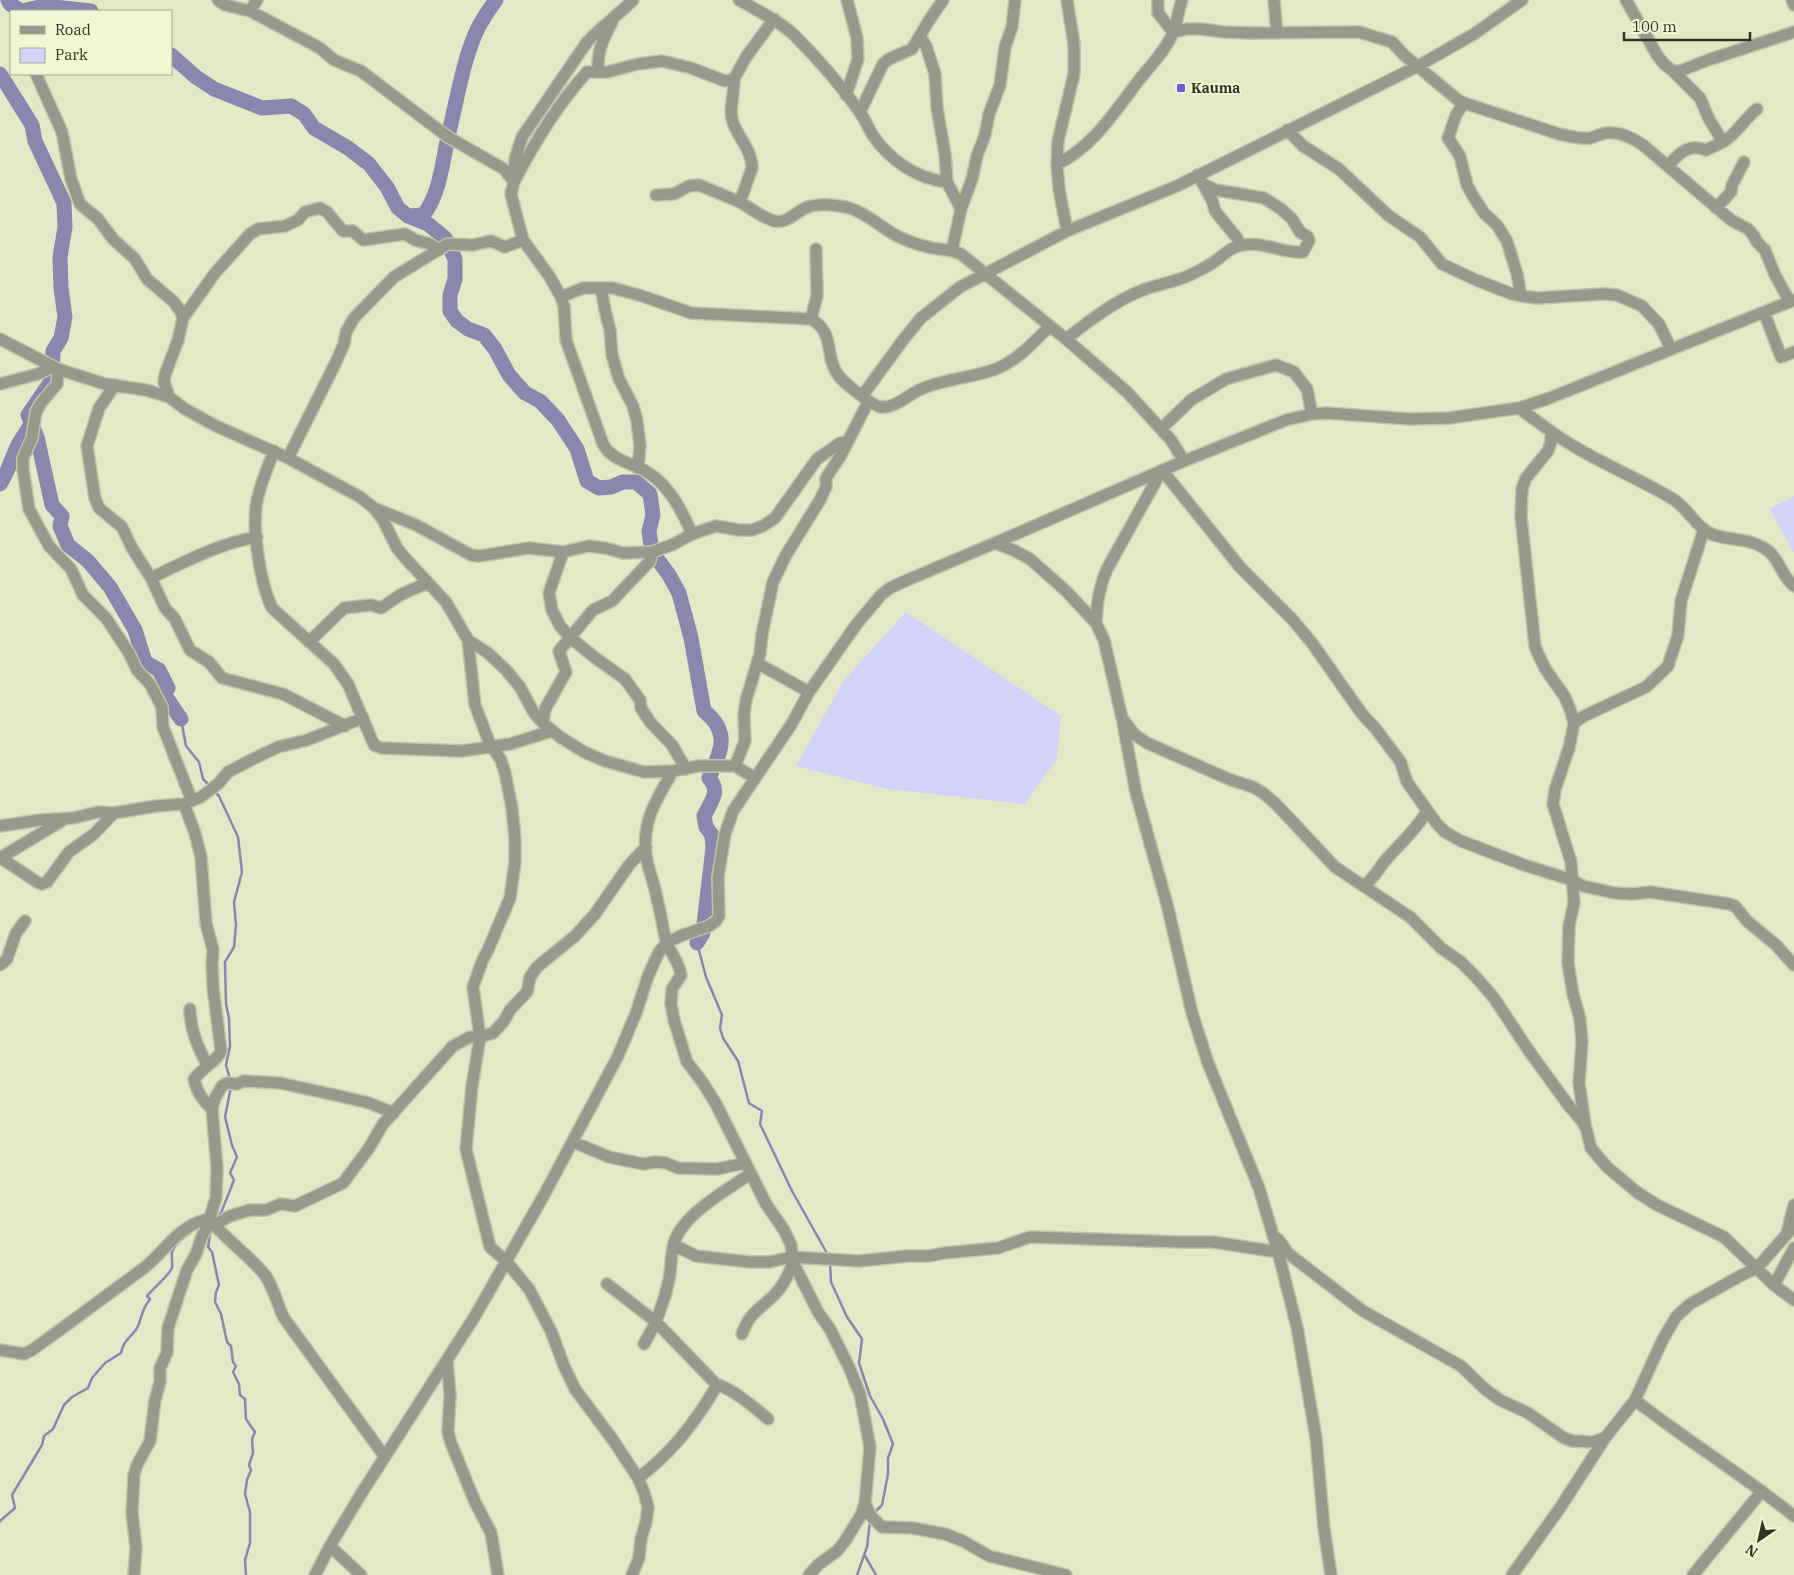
<svg xmlns="http://www.w3.org/2000/svg" width="1794" height="1575" font-family="'IBM Plex Serif',serif">
	<style>
		.green { fill: #d3d2f8 }
		.lines { fill: none; stroke-linecap: round; stroke-linejoin: round }
		.stream { stroke: #8987ae; stroke-width: 2.5 }
		.river { stroke: #8987ae; stroke-width: 15 }
		.minor-casing { stroke: #c1c4a6; stroke-width: 14 }
		.minor { stroke: #98998b; stroke-width: 11 }
		.poi-dot { fill: #705bd5; stroke: #f2f5d3; stroke-width: 2 }
		.labels { text-anchor: middle; dominant-baseline: central; stroke-width: 4; stroke-linejoin: round; paint-order: stroke }
		.poi-label { font-size: 14px; font-weight: bold; fill: #323325; stroke: #f2f5d3; text-anchor: start }
	</style>
	<rect width="100%" height="100%" fill="#e5e8c6"/>
	<!-- green -->
	<path class="green" d="M 1794,496 L 1794,553 L 1770,509 Z
		M 906,612 L 1061,716 L 1057,759 L 1024,804 L 887,789 L 796,766 L 844,680 Z"/>
	<g class="lines">
		<!-- stream -->
		<path class="stream" d="M 181,719 L 186,746 L 199,762 L 203,779 L 211,787
			M 214,791 L 219,796 L 238,837 L 242,872 L 234,902 L 236,925 L 234,947 L 225,962 L 226,1004 L 229,1019 L 230,1046 L 226,1065 L 230,1079
			M 697,943 L 706,977 L 722,1015 L 720,1028 L 723,1038 L 738,1061 L 749,1103 L 762,1111 L 760,1124 L 792,1191 L 828,1255
			M 214,1218 L 221,1213 L 234,1180 L 230,1173 L 237,1157 L 232,1145 L 225,1117 L 231,1087
			M 211,1229 L 208,1247 L 212,1252 L 219,1285 L 216,1292 L 215,1302 L 221,1314 L 227,1342 L 231,1346 L 233,1362 L 236,1366 L 233,1372 L 239,1384 L 240,1395 L 245,1399 L 246,1419 L 255,1432 L 252,1439 L 253,1453 L 249,1465 L 251,1470 L 247,1480 L 245,1494 L 250,1512 L 250,1543 L 245,1560 L 246,1575
			M 830,1262 L 831,1282 L 847,1317 L 862,1339 L 859,1363 L 870,1396 L 883,1419 L 893,1444 L 888,1458 L 888,1474 L 882,1505 L 873,1514
			M 0,1521 L 15,1508 L 12,1495 L 42,1445 L 44,1436 L 53,1429 L 64,1405 L 72,1397 L 88,1388 L 92,1378 L 105,1363 L 121,1353 C 124,1338 133,1337 138,1326 C 143,1314 141,1311 150,1299 L 147,1296 C 153,1289 170,1274 172,1268 C 173,1263 171,1257 172,1252 C 174,1244 185,1237 191,1232
			M 865,1556 L 876,1575
			M 857,1575 L 867,1547 L 870,1521"/>
		<!-- river -->
		<path class="river" d="M 8,0 L 10,4 L 21,11 L 45,6 L 91,11
			M 171,55 L 196,77 L 214,89 L 262,108 L 291,106 L 304,114 L 314,128 L 348,148 L 369,164 L 387,187 L 398,208 L 408,216 L 428,224 L 445,238 L 455,259 L 455,279 L 450,295 L 450,311 L 457,321 L 468,329 L 484,335 L 495,349 L 509,375 L 525,393 L 540,401 L 558,420 L 577,449 L 587,481 L 599,488 L 611,487 L 623,482 L 636,482 L 650,494 L 653,515 L 649,531 L 652,552 L 669,575 L 679,593 L 691,638 L 704,711 C 731,732 721,751 709,778 C 721,792 711,801 704,816 L 706,827 L 712,835 L 713,848 L 703,933 L 697,943
			M 0,74 L 32,125 L 35,141 L 64,203 L 65,227 L 60,257 L 61,288 L 65,317 L 61,338 L 53,351 L 52,380 L 28,415 L 37,437 L 52,505 L 62,516 L 60,526 L 68,545 L 88,561 L 110,587 L 135,630 L 145,662 L 159,670 L 168,688 L 164,694 L 181,719
			M 408,216 L 423,215 C 440,196 443,158 449,132 C 457,100 464,55 479,26 C 484,17 490,8 496,0
			M 0,484 C 8,472 11,460 17,447 C 21,439 27,432 31,423"/>
		<defs>
			<path id="minor" d="M 218,0 L 225,5 L 250,11 L 320,48 L 334,60 L 361,71 L 448,137 L 504,169 L 514,182 C 534,143 557,105 587,72 L 607,72 L 638,64 L 662,61 L 691,68 L 725,81 L 734,79 L 746,57 L 774,19
				M 633,0 C 618,15 601,27 587,42 L 522,137 L 515,159 L 514,182 L 511,194 L 523,240 L 550,277 L 561,297 L 564,306 L 566,340 L 603,444 C 613,462 631,462 647,472 C 670,486 682,511 692,534
				M 739,0 C 758,11 778,20 794,35 C 817,58 840,84 859,111 C 864,118 868,127 872,134 C 889,160 917,179 947,182
				M 1067,0 L 1074,44 L 1074,74 L 1058,141 L 1057,164 L 1059,189 L 1067,231
				M 1158,0 L 1158,13 L 1173,32 L 1187,29 L 1201,29 L 1224,32 L 1252,33 L 1359,32 L 1392,42 L 1404,55 L 1458,100 L 1464,103 L 1559,134 C 1569,136 1580,139 1590,138 C 1594,137 1598,135 1602,134 C 1616,130 1631,137 1643,145 L 1731,220 L 1748,229 L 1754,236 L 1757,242 L 1765,250 L 1775,275 L 1790,302
				M 1274,0 L 1277,33
				M 1626,0 L 1657,55 L 1664,64 L 1673,71 L 1700,98 L 1709,119 L 1723,142 C 1738,133 1743,120 1757,109
				M 1792,0 L 1794,5
				M 250,11 L 257,0
				M 920,36 L 926,46 L 935,74 L 937,108 L 945,154 L 947,182 L 961,209 L 952,250
				M 598,71 C 597,50 603,40 612,22
				M 1673,71 L 1680,71 L 1708,60 L 1794,32
				M 36,74 L 62,132 L 71,179 L 80,204 L 98,219 L 113,239 L 135,259 L 147,279 L 174,302 L 181,312 L 183,318 L 178,340 L 165,375 L 164,382 L 169,397
				M 846,95 L 858,59 L 857,38 L 847,0
				M 1464,103 L 1456,115 L 1448,138 L 1460,156 L 1467,185 L 1473,196 L 1484,213 L 1497,225 L 1507,241 L 1517,274 L 1521,296
				M 860,112 L 883,64 L 889,59 L 912,49 L 928,22 L 943,0
				M 1287,130 L 1303,146 L 1339,169 L 1389,216 L 1420,237 L 1442,264 L 1476,280 L 1512,294 L 1521,296 L 1537,298 L 1603,294 L 1617,295 L 1642,306 L 1659,324 L 1671,349
				M 1057,164 C 1092,148 1116,110 1139,80 C 1151,65 1165,51 1173,33 C 1177,23 1178,11 1182,0
				M 1668,166 C 1679,153 1689,143 1706,150 L 1723,142
				M 1203,184 L 1212,200 L 1215,211 L 1237,238 L 1240,245
				M 656,195 L 674,194 L 689,186 L 699,185 L 740,202 L 752,168 C 752,150 738,138 733,122 C 728,110 735,92 734,79
				M 740,202 C 750,208 763,218 774,221 C 788,224 796,211 808,207 C 820,203 834,205 846,207 C 866,212 881,228 899,237 C 908,241 918,245 928,247 C 939,250 950,249 961,254 L 1066,339 L 1127,392 L 1171,440 L 1184,461
				M 1716,208 L 1731,192 L 1732,185 L 1744,162
				M 961,209 L 972,179 L 977,156 L 985,135 L 989,114 L 1000,85 L 1005,47 L 1012,27 L 1015,0
				M 816,249 L 817,296 L 811,319 C 836,333 824,356 838,375 C 843,382 872,406 881,407 C 895,408 907,396 919,390 C 942,379 972,378 996,369 C 1018,360 1034,342 1050,326
				M 601,288 L 605,310 L 610,330 L 612,355 L 619,379 L 633,406 L 637,421 L 640,446 L 638,468
				M 561,297 L 583,288 L 613,288 L 642,296 L 691,313 L 811,319
				M 1764,312 L 1781,357 L 1794,352
				M 183,318 L 215,273 L 250,234 L 258,229 L 285,226 L 298,220 L 305,212 L 320,208 L 327,212 L 343,231 L 353,231 L 363,240 L 405,234 L 415,240 L 430,244 L 439,250
				M 0,339 L 58,369 L 105,384 L 146,390 L 169,397 L 185,409 L 216,426 L 288,458 L 360,497 L 374,508 L 383,520 L 397,548 L 405,558 L 446,602 L 468,640 L 488,653 L 506,670 L 520,687 L 534,713 L 543,723 L 560,737 L 584,752 L 605,761 L 644,772 L 673,771 L 698,766 L 735,766 L 755,778
				M 1066,339 C 1089,321 1116,300 1143,290 C 1159,284 1175,282 1190,275 C 1198,271 1207,267 1214,262 C 1224,255 1230,247 1243,245 C 1264,241 1283,254 1303,252 L 1309,241 L 1308,237 L 1300,232 L 1292,219 L 1281,209 L 1264,198 L 1216,190 L 1203,184 L 1197,175
				M 58,369 L 57,384 L 41,403 L 36,412 L 32,438 L 23,458 L 23,469 L 29,509 L 49,546 L 71,569 L 83,595 L 106,618 L 129,653 L 137,670 L 150,684 L 162,707 L 163,727 L 192,801
				M 0,384 L 38,374 L 52,367
				M 115,385 L 99,408 L 87,446 L 95,498 L 99,508 L 122,527 L 132,548 L 151,578 C 186,561 218,544 257,537
				M 861,395 L 865,392 L 903,340 L 921,318 L 960,287 L 1067,231 L 1177,186 L 1418,66 L 1474,34 L 1522,0
				M 1519,408 C 1537,421 1555,436 1575,447 C 1607,466 1641,480 1673,499 C 1688,508 1695,526 1709,533 C 1725,541 1747,537 1764,548 C 1779,556 1781,576 1794,586
				M 1161,429 L 1191,400 L 1226,379 L 1276,365 L 1294,372 L 1307,389 L 1312,414
				M 1551,431 L 1551,442 L 1548,451 L 1526,478 L 1522,489 L 1521,517 L 1535,646 L 1538,654 L 1546,670 L 1565,697 L 1570,709 L 1574,723 L 1569,748 L 1555,790 L 1553,804 L 1571,862 L 1574,903 L 1569,926 L 1568,963 L 1573,994 L 1580,1019 L 1582,1042 L 1579,1083 L 1585,1124
				M 274,451 C 267,469 259,487 256,506 C 253,535 260,582 272,608 L 334,664 L 348,684 L 374,745 L 381,748 L 462,751 L 510,744 L 552,731
				M 288,458 L 335,364 L 344,344 L 346,332 L 354,318 L 394,277 L 448,244 L 473,245 L 491,241 L 505,247 L 523,240
				M 374,508 L 416,525 L 471,555 L 479,556 L 529,548 L 563,552 L 589,546 L 605,548 L 623,553 L 652,552 L 674,544 L 692,534 L 716,526 L 739,530 L 752,530 L 763,526 L 775,518 L 817,459 L 840,443 L 848,441
				M 995,543 L 1013,550 L 1030,559 L 1066,591 L 1096,623 L 1104,640 L 1122,718 L 1135,735 L 1147,743 L 1231,780 L 1253,787 L 1263,793 L 1275,803 L 1335,867 L 1410,917 L 1441,948 L 1461,962 L 1475,976 L 1494,998 L 1529,1051 L 1569,1106 L 1582,1121 L 1586,1128 L 1591,1148 L 1607,1167 L 1638,1193 L 1657,1205 L 1724,1237 L 1774,1285 L 1794,1300
				M 563,552 L 549,593 L 552,610 L 560,626 L 571,638 L 594,657 L 625,679 L 640,700 L 641,708 L 650,722 L 672,745 L 686,769
				M 151,578 L 165,608 L 175,619 L 190,650 L 209,662 L 222,678 L 283,694 L 345,726
				M 1096,623 C 1097,603 1099,587 1107,569 L 1162,470 L 1240,567 L 1292,619 L 1312,643 L 1362,714 L 1375,728 L 1397,757 L 1401,763 L 1407,782 L 1437,824 L 1445,832 L 1461,841 L 1524,865 L 1572,880 L 1583,886 L 1614,893 L 1632,894 L 1650,892 L 1729,904 L 1735,906 L 1747,921 L 1776,945 L 1794,965
				M 468,640 L 475,705 L 489,742 L 501,760 L 505,773 L 512,808 L 515,840 L 515,862 L 510,898 L 488,950 L 483,959 L 473,987 L 480,1037 L 472,1086 L 466,1149 L 490,1247 L 506,1261 L 529,1289 L 551,1331 L 564,1366 L 575,1389 L 613,1440 L 638,1478 L 644,1492 L 648,1507 L 646,1522 L 641,1539 L 639,1558 L 632,1575
				M 309,642 L 344,608 L 371,605 L 381,608 L 400,595 L 427,583
				M 757,663 L 809,692
				M 543,723 L 545,709 L 566,672 L 559,651 L 593,610 L 612,601 L 650,561 L 652,552
				M 1123,723 L 1136,793 L 1167,904 L 1192,1013 L 1208,1063 L 1259,1188 L 1278,1252 L 1297,1327 L 1316,1438 L 1324,1528 L 1331,1575
				M 1574,723 L 1584,716 L 1646,687 L 1668,666 L 1678,635 L 1681,601 L 1704,529
				M 735,766 L 745,741 L 744,714 L 746,700 L 760,654 L 762,634 L 773,582 L 786,555 L 820,500 L 826,487 L 826,478 L 841,455 L 868,402
				M 673,771 C 655,801 640,825 647,861 C 650,874 655,886 657,899 C 661,912 662,926 666,940 C 670,953 679,961 681,975 L 672,989 L 671,1004 L 674,1020 L 687,1062 L 703,1083 L 716,1104 L 766,1204 L 784,1230 L 791,1245 L 793,1262 L 818,1312 L 830,1329 L 849,1367 L 860,1394 L 870,1447 L 865,1503 L 861,1515 L 845,1541 L 837,1551 L 819,1564 L 809,1575
				M 184,804 L 195,833 L 201,857 L 206,923 L 213,950 L 212,964 L 213,987 L 221,1051 C 218,1060 201,1069 194,1079 C 197,1092 202,1100 212,1109
				M 0,826 L 40,820 L 73,818 L 98,812 L 114,813 L 156,806 L 184,804 L 201,797 L 218,784 L 228,772 L 251,760 L 278,747 L 307,740 L 363,718
				M 0,858 L 63,820
				M 1,858 L 37,882 L 42,884 L 47,882 L 69,852 L 94,834 L 114,813
				M 1363,886 C 1373,880 1377,871 1384,862 C 1398,845 1416,831 1427,811
				M 0,965 L 7,959 L 16,933 L 25,921
				M 190,1009 C 190,1029 198,1047 207,1065
				M 573,1142 L 609,1157 L 643,1164 L 656,1162 L 666,1163 L 678,1168 L 717,1169 L 745,1163
				M 214,1225 L 230,1216 L 250,1210 L 266,1210 L 281,1204 L 295,1206 L 343,1183 L 369,1148 L 383,1124 L 453,1046 L 470,1037 L 480,1037 L 493,1033 L 504,1021 L 510,1010 L 527,992 L 530,977 L 537,967 L 575,936 L 595,914 L 629,865 L 646,847
				M 1787,1233 L 1794,1205
				M 1278,1239 L 1288,1253 L 1294,1258 L 1363,1311 L 1461,1366 L 1486,1390 L 1500,1400 L 1528,1413 L 1564,1438 L 1573,1441 L 1593,1442 L 1605,1438 L 1635,1400 L 1663,1339 L 1676,1317 L 1690,1304 L 1740,1276 L 1757,1268 L 1794,1226
				M 674,1245 L 696,1256 L 750,1262 L 769,1262 L 792,1257 L 859,1261 L 907,1256 L 929,1256 L 944,1253 L 998,1248 L 1030,1237 L 1180,1242 L 1213,1242 L 1278,1252
				M 607,1284 L 656,1322 L 717,1385 C 730,1387 758,1410 768,1419
				M 1774,1285 L 1794,1248
				M 742,1334 C 750,1311 760,1310 775,1294 C 784,1285 789,1274 793,1262
				M 644,1344 C 656,1324 664,1303 669,1280 C 672,1264 670,1246 679,1232 C 694,1208 727,1190 750,1174
				M 0,1350 L 24,1354 L 32,1350 C 70,1323 107,1295 144,1268 C 164,1252 178,1227 204,1220 L 214,1225 C 230,1242 250,1257 265,1275 C 274,1288 277,1304 284,1318 L 385,1457
				M 447,1361 L 450,1395 L 448,1432 L 451,1443 L 475,1502 L 491,1533 L 498,1575
				M 1635,1400 C 1687,1441 1743,1475 1794,1516
				M 638,1478 C 671,1454 697,1420 717,1385
				M 865,1503 L 871,1516 L 882,1527 L 913,1528 L 945,1534 L 963,1541 L 989,1556 L 1066,1575
				M 330,1546 L 361,1575
				M 134,1575 L 136,1548 L 132,1513 L 134,1475 L 137,1465 L 150,1441 L 155,1400 L 160,1382 L 160,1368 L 167,1353 L 168,1328 L 187,1270 L 196,1254 L 202,1236 L 210,1223 L 210,1217 L 216,1198 L 217,1168 L 212,1109 L 215,1098 L 222,1086 L 227,1083 L 237,1084 L 244,1081 L 280,1083 L 344,1097 L 369,1103 L 394,1113
				M 315,1575 L 330,1546 L 361,1494 L 475,1316 L 544,1195 L 618,1056 L 636,1013 L 648,976 L 659,952 L 667,943 L 680,936 L 709,926 L 716,921 L 719,916 L 718,877 L 725,834 L 733,811 L 791,725 L 809,692 L 856,625 L 881,595 L 890,588 L 905,581 L 995,543 L 1184,461 L 1286,420 L 1312,414 L 1326,413 L 1410,419 L 1449,418 L 1519,408 L 1547,399 L 1794,300
				M 1512,1575 L 1560,1508 L 1605,1438
				M 1693,1575 L 1762,1491"/>
		</defs>
		<!-- minor casing -->
		<use href="#minor" class="minor-casing"/>
		<!-- minor -->
		<use href="#minor" class="minor"/>
	</g>
	<!-- markers -->
	<rect class="poi-dot" x="1176" y="83" width="10" height="10" rx="2.5"/>
	<g class="labels">
		<!-- poi labels -->
		<g class="poi-label">
			<text x="1191" y="88">Kauma</text>
		</g>
	</g>
	<!-- legend -->
	<rect x="10" y="10" width="162" height="65" fill="#f2f5d3" stroke="#a5a78d"/>
	<rect x="20" y="26" width="25" height="8" fill="#98998b" stroke="#a5a78d"/>
	<text x="55" y="35" font-size="15" fill="#323325">Road</text>
	<rect x="20" y="48" width="25" height="15" fill="#d3d2f8" stroke="#a5a78d"/>
	<text x="55" y="60" font-size="15" fill="#323325">Park</text>
	<!-- north arrow -->
	<g transform="translate(1759 1540) rotate(214)" stroke="#f2f5d3" stroke-width="4" paint-order="stroke">
	<path d="M0-4L9 19L0 12L-9 19Z" fill="#323325"/>
	<text y="-8" font-size="14" font-weight="bold" text-anchor="middle" fill="#323325">N</text>
	</g>
	<!-- scale -->
	<path d="M1624 32v8h126v-8" fill="none" stroke="#323325" stroke-width="2.5"/>
	<text x="1632" y="32" font-size="15" fill="#323325" stroke="#f2f5d3" stroke-width="4" paint-order="stroke">100 m</text>
</svg>
